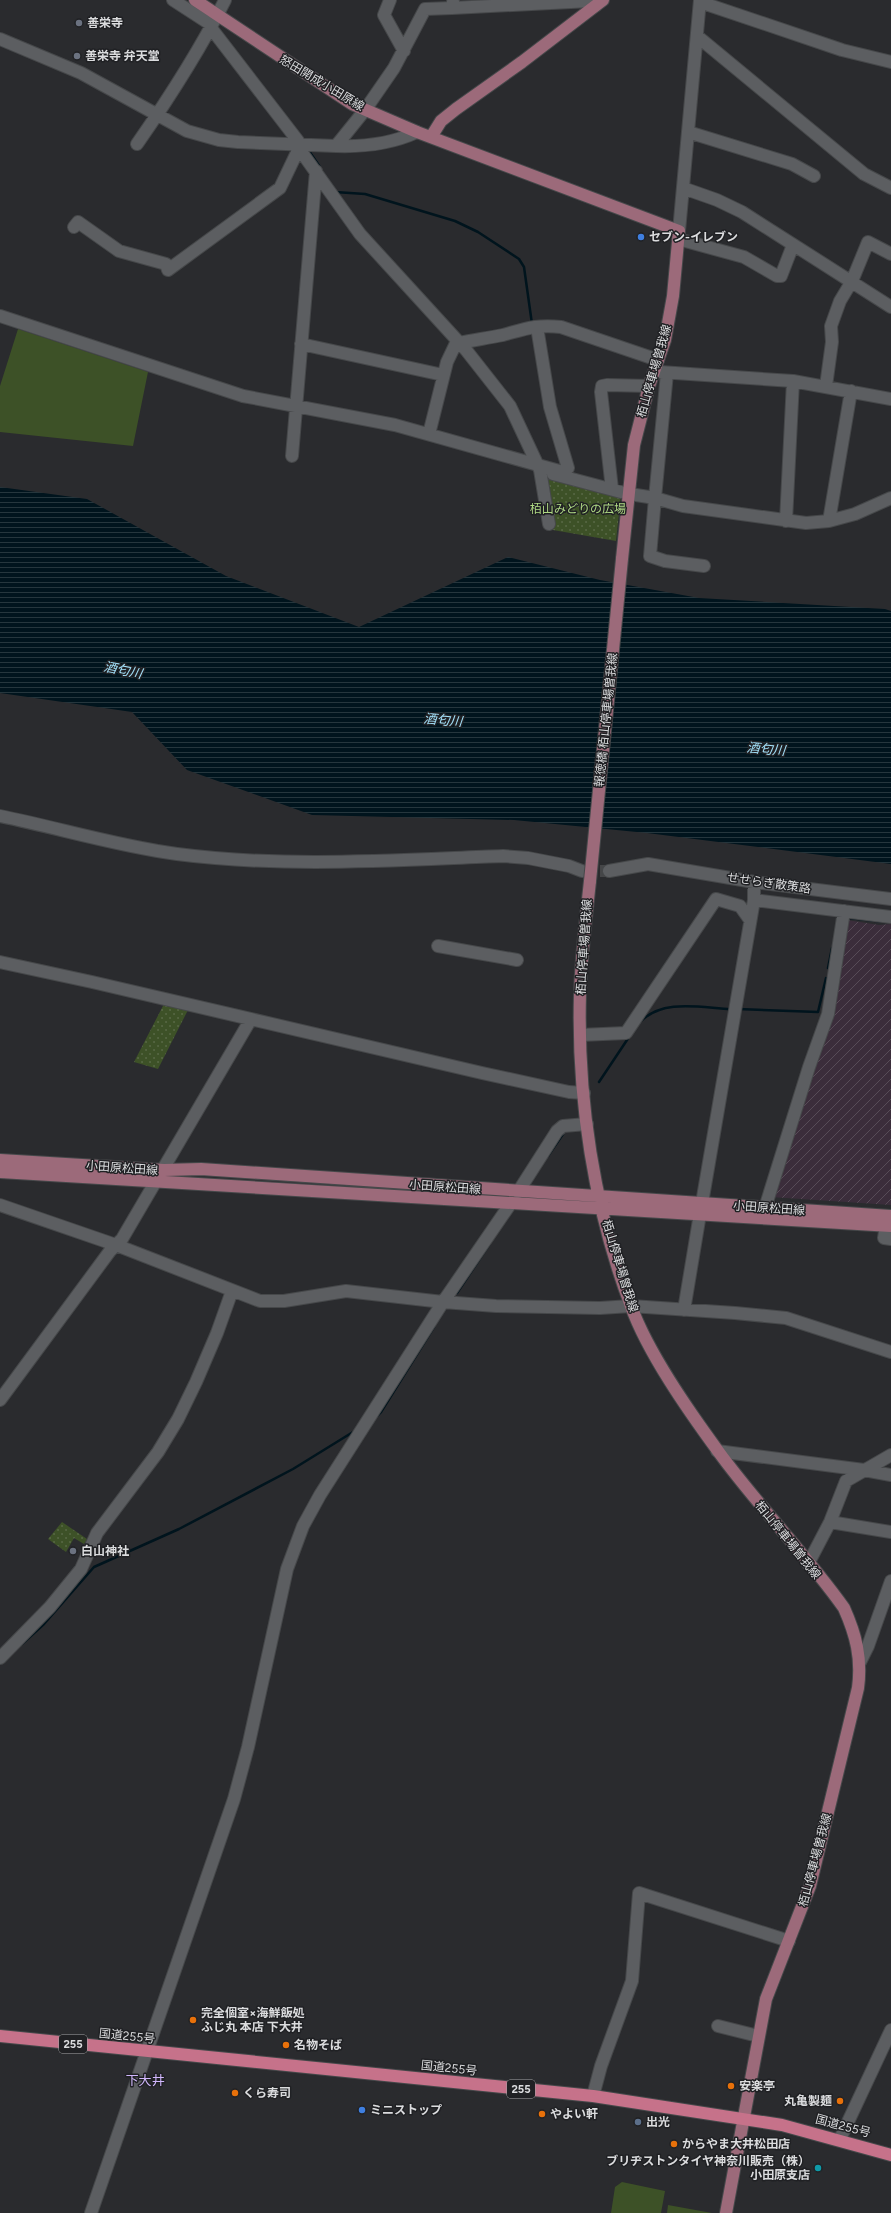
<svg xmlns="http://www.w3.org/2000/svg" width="891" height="2213" font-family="Figtree,'Noto Sans JP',sans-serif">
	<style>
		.industrial { fill: url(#industrial-furrows) }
		.grass { fill: #3d5127 }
		.park { fill: url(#park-dots) }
		.water { fill: url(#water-rules) }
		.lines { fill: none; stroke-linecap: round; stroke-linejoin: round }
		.stream { stroke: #00141d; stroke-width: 2.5 }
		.minor-tunnel { stroke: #454648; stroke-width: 12; stroke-dasharray: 12 6; stroke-linecap: butt }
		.minor-casing { stroke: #46484a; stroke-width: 14 }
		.major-casing { stroke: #46484a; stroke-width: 14 }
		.highway-casing { stroke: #46484a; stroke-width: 14 }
		.minor { stroke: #5c5e61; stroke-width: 12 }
		.major { stroke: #9c6a7a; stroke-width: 12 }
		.highway { stroke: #c6728a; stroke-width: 12 }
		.major-bridge-casing { stroke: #46484a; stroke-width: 14; stroke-linecap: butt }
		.major-bridge { stroke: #9c6a7a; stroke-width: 12 }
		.worship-dot { fill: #6b7280; stroke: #202124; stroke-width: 1.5 }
		.shop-dot { fill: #3f7fe0; stroke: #202124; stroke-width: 1.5 }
		.food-dot { fill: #e8710a; stroke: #202124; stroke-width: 1.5 }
		.service-dot { fill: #5c6f8a; stroke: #202124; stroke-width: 1.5 }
		.culture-dot { fill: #0f9aa8; stroke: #202124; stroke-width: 1.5 }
		.labels { text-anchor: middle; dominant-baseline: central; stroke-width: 3; stroke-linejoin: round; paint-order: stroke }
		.shield { fill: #202124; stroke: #a3a4a6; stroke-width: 1 }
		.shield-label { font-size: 11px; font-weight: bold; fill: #dbdcde }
		.poi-label { font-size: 12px; font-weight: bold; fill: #dbdcde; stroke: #202124; text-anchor: start }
		.street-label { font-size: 12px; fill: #dbdcde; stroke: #202124 }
		.park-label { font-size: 12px; fill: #afd984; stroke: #202124 }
		.water-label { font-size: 13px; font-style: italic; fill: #a4e3fc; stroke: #202124 }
		.neighbourhood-label { font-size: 13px; fill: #d2b8fe; stroke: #202124 }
	</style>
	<defs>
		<pattern id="industrial-furrows" width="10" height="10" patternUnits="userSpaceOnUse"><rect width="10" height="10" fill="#3b2d3b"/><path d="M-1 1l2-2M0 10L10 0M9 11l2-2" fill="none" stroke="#574b57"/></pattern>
		<pattern id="park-dots" width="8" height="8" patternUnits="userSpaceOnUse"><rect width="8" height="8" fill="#3d5127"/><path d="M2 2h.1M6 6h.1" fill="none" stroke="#586946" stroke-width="1.8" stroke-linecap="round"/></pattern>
		<pattern id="water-rules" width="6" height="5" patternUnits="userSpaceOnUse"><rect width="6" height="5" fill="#00141d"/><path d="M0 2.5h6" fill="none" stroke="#25363d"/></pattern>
	</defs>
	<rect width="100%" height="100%" fill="#2a2b2e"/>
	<!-- industrial -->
	<path class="industrial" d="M 847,920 L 879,925 L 891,924 L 891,1205 L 771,1197 L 804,1092 Z"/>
	<!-- grass -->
	<path class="grass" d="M 18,329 L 148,372 L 133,446 L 0,432 L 0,386 Z
		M 622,2182 L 665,2191 L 661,2213 L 611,2213 L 615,2187 Z
		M 668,2205 L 712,2213 L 667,2213 Z"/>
	<!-- park -->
	<path class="park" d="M 543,475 L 621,495 L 616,541 L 553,530 Z
		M 165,1002 L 189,1008 L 158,1069 L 134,1062 Z
		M 62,1522 L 87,1539 L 84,1544 L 74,1538 L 66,1552 L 48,1539 Z"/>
	<!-- water -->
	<path class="water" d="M 0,487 L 87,499 L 226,576 L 359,627 L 508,557 L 600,580 L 699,598 L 885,609 L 891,611 L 891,864 L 647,833 L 514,820 L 312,815 L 187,770 L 132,712 L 0,693 Z"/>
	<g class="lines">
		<!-- stream -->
		<path class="stream" d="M 307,148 L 320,167
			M 335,192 L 365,194 L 455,221 L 478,232 L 519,259 L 524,267 L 532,324
			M 849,918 L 885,922
			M 828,968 L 832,948
			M 738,1009 L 818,1012 L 826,978
			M 640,1022 C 663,998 702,1008 731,1009
			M 599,1082 L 629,1037
			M 548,1156 L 563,1134
			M 457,1293 L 489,1245
			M 377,1416 L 381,1412 L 434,1327
			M 22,1644 L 44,1624 L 94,1567 L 179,1529 L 293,1469 L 353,1432"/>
		<!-- minor-tunnel -->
		<path class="minor-tunnel" d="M 582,871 L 609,871"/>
		<defs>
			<path id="minor" d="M 173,0 L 210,24 L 211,28 L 298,141 L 300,150 L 360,234 L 466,350 L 510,406 L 540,470 L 549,524
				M 390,0 L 384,15 L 404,51
				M 453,2 L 452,8 L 590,1 L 595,6
				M 700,2 L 842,50 L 891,62
				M 697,36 L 864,174 L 891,188
				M 0,39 L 81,73 L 187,131 L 219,140 L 238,142 L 336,146 L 365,110 L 394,68 L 425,9 L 452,8
				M 688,132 L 792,164 L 814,176
				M 137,144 C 169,98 200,50 225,0
				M 336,146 C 365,147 391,144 417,132
				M 683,188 L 717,200 L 742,212 L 891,307
				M 74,227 L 78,222 L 119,251 L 166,264 L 168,270 L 280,188 L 300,146
				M 679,231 L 700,0
				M 678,239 L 744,257 L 777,276 L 781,276 L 793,245
				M 0,316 L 243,396 L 395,425 L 563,472 L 568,468 L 550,407 L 537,327
				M 459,343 C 474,340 488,338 503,335 C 525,329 537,324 561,327 L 658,360
				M 301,344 L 443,375
				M 660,372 L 793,381 L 891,399
				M 667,373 L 655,498 L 683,506 L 806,523 L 829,521 L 855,514 L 891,498
				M 826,386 L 832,342 L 831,326 L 840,301 L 852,281 L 868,242 L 891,254
				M 429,434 L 447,362 L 457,341
				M 292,456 L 316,171
				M 553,474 L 621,492
				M 612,489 L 601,392 L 602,386 L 607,385 L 649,386
				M 636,495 L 655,498 L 650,556 L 665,561 L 704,566
				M 786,521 L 793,381
				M 829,521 L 851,391
				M 0,816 C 59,828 117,846 177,854 C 285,868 395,860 503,856 L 528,858 L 569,866 L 582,871
				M 609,871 L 648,864 L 754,882 L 891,899
				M 754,900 L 891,917
				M 438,946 L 517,960
				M 0,962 L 92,982 L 482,1073 L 569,1092 L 584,1093
				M 580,1035 L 626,1033 L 716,899 L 740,906 L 750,920
				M 518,1192 L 557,1131 L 563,1126 L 587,1124
				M 702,1203 L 754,900 L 754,882
				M 0,1205 L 116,1245 L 260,1301 L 284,1301 L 346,1291 L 443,1302 L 496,1306 L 600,1308 L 631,1306 L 735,1313 L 786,1318 L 891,1352
				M 765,1208 L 809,1067 L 828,1014 L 844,911
				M 886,1226 L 884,1238 L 891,1239
				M 684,1310 L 700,1214
				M 0,1400 L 110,1251 L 122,1239 L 251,1019
				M 717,1451 L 864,1470 L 891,1475
				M 830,1522 L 891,1532
				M 808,1564 L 830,1522 L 846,1481 L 891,1455
				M 0,1658 L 50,1607 L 81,1569 L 97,1533 L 158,1452 L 178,1419 L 196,1382 L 217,1333 L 232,1291
				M 860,1662 L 868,1646 L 891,1581
				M 718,2026 L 758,2036
				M 593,2096 L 601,2066 L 632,1981 L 639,1893 L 789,1941
				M 840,2139 L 891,2030
				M 91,2213 L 234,1799 L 248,1747 L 287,1569 L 303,1526 L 320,1495 L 443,1302 L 511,1203"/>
			<path id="major" d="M 195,0 L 352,104 L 417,132 L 679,231 L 673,296 L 665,340 L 649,386 L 634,445 L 622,559
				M 431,137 L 441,121 L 456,109 L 522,62 L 603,0
				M 590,881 C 586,919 581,956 580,994 C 577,1098 594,1209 631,1306 C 648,1353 688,1410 718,1451 C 757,1505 805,1553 844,1608 C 856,1635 862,1658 858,1688 L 810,1886 L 766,1999 L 726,2213
				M 0,1160 L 164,1170 L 201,1169 L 891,1216
				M 0,1172 L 891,1226"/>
			<path id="highway" d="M 0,2036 L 593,2096 L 782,2125 L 891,2155"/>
		</defs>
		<!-- minor casing -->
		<use href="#minor" class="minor-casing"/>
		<!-- major casing -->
		<use href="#major" class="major-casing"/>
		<!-- highway casing -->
		<use href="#highway" class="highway-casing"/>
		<!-- minor -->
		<use href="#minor" class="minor"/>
		<!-- major -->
		<use href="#major" class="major"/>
		<!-- highway -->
		<use href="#highway" class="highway"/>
		<defs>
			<path id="major-bridge" d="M 590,881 L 622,559"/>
		</defs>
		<!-- major-bridge casing -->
		<use href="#major-bridge" class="major-bridge-casing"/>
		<!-- major-bridge -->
		<use href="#major-bridge" class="major-bridge"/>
	</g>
	<!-- markers -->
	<g class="worship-dot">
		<circle cx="79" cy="23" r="4"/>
		<circle cx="77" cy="56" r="4"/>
		<circle cx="73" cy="1551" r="4"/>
	</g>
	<g class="shop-dot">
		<circle cx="641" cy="237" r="4"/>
		<circle cx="362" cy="2110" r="4"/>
	</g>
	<g class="food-dot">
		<circle cx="193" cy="2020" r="4"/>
		<circle cx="286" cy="2045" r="4"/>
		<circle cx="731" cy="2086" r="4"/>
		<circle cx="235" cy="2093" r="4"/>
		<circle cx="840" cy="2101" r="4"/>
		<circle cx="542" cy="2114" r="4"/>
		<circle cx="674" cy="2144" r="4"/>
	</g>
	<circle class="service-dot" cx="638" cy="2122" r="4"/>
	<circle class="culture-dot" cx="818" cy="2168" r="4"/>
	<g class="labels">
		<!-- shield labels -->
		<g class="shield">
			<rect x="59" y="2035" width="28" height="18" rx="3"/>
			<rect x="507" y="2080" width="28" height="18" rx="3"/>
		</g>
		<g class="shield-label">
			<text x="73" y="2044">255</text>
			<text x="521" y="2089">255</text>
		</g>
		<!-- poi labels -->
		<g class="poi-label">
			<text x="87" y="23">善栄寺</text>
			<text x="85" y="56">善栄寺 弁天堂</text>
			<text x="649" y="237">セブン-イレブン</text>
			<text x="81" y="1551">白山神社</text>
			<text x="201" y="2013">完全個室×海鮮飯処<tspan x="201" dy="14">ふじ丸 本店 下大井</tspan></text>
			<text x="294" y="2045">名物そば</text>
			<text x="739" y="2086">安楽亭</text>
			<text x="243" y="2093">くら寿司</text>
			<text x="832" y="2101" text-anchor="end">丸亀製麺</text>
			<text x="370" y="2110">ミニストップ</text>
			<text x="550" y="2114">やよい軒</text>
			<text x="646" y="2122">出光</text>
			<text x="682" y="2144">からやま大井松田店</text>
			<text x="810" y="2161" text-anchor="end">ブリヂストンタイヤ神奈川販売（株）<tspan x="810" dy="14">小田原支店</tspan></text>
		</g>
		<!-- street labels -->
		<g class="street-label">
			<text transform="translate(322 83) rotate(31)">怒田開成小田原線</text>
			<text transform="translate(654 371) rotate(-74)">栢山停車場曽我線</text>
			<text transform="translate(606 720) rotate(-84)">報徳橋 栢山停車場曽我線</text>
			<text transform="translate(769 883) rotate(8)">せせらぎ散策路</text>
			<text transform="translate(584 947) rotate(-86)">栢山停車場曽我線</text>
			<text transform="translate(122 1168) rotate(4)">小田原松田線</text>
			<text transform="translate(445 1187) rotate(4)">小田原松田線</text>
			<text transform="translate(769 1208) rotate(4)">小田原松田線</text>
			<text transform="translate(620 1266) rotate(73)">栢山停車場曽我線</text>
			<text transform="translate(788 1540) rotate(51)">栢山停車場曽我線</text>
			<text transform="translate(815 1860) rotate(-75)">栢山停車場曽我線</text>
			<text transform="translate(127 2036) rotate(6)">国道255号</text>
			<text transform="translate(449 2068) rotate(6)">国道255号</text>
			<text transform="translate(843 2126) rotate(15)">国道255号</text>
		</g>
		<!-- park labels -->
		<g class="park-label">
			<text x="578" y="509">栢山みどりの広場</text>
		</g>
		<!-- water labels -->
		<g class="water-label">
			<text transform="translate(123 670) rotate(11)">酒匂川</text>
			<text transform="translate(443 720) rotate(5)">酒匂川</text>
			<text transform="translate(766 749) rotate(5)">酒匂川</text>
		</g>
		<!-- neighbourhood labels -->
		<g class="neighbourhood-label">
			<text x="145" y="2080">下大井</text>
		</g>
	</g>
</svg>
